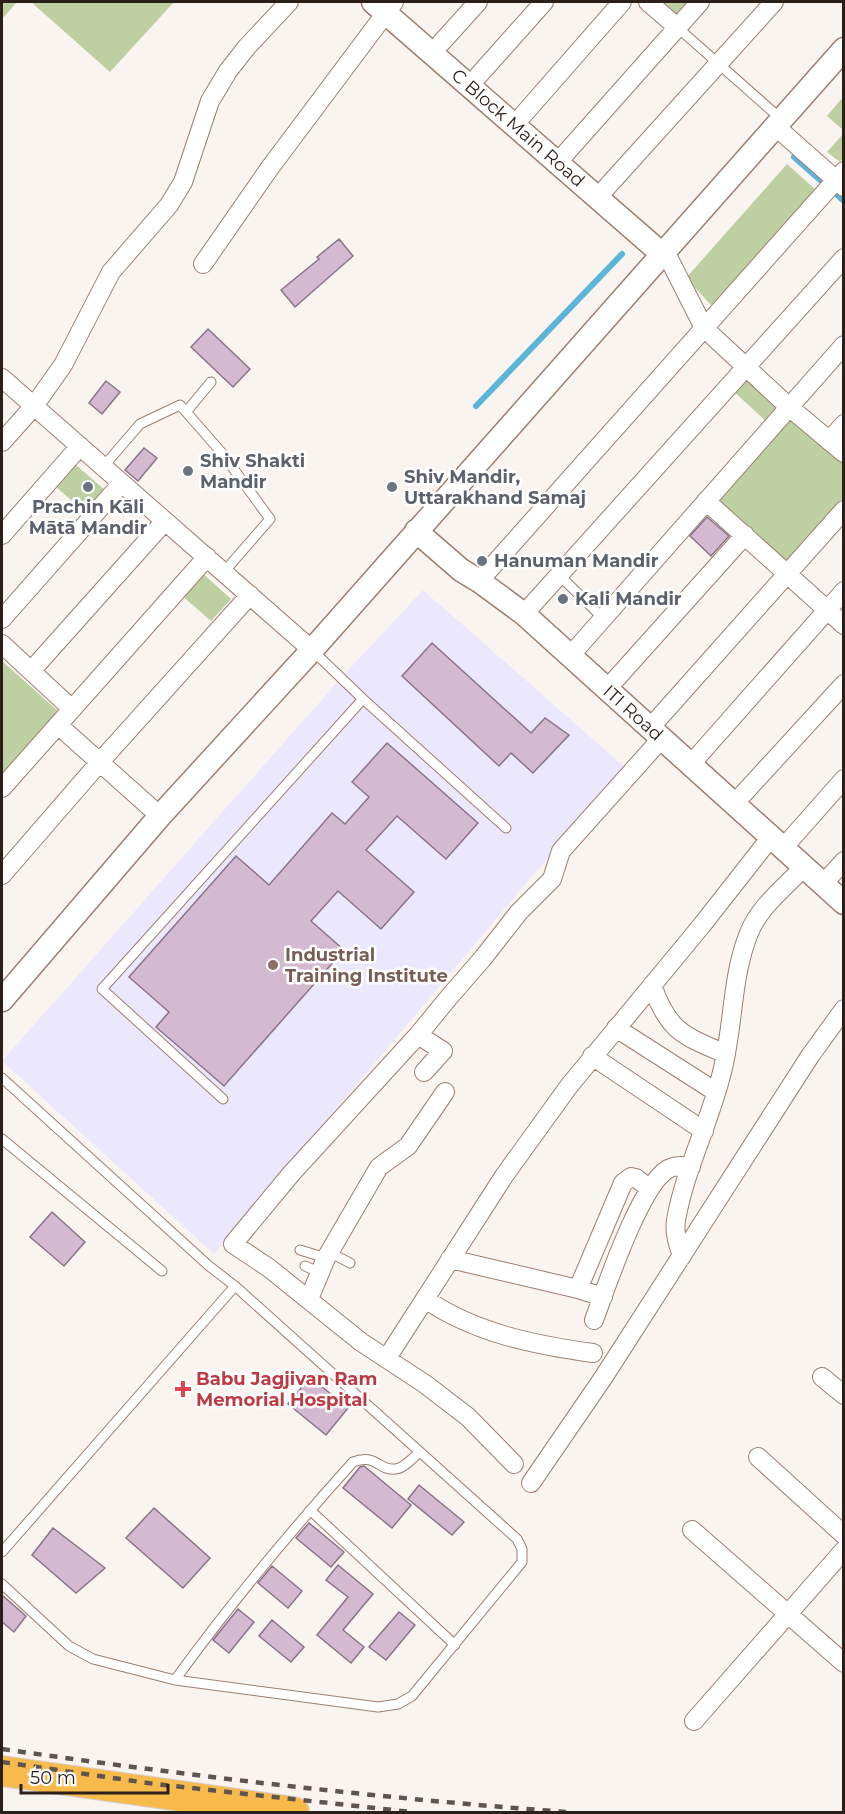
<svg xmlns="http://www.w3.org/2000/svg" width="845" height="1814" font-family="Montserrat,sans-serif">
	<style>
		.education { fill: #ebe8fe }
		.green { fill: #bed0a2 }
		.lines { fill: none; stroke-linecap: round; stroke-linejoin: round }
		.stream { stroke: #5bb5d9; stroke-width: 6 }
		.building { fill: #d3bad1; stroke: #8b7389; stroke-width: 1.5 }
		.service-casing { stroke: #9c7e6f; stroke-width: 11 }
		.minor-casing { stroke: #9c7e6f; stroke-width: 20 }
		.tertiary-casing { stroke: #9c7e6f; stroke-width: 25 }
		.trunk-casing { stroke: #d5d2d1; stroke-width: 32 }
		.service { stroke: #fff; stroke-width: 9 }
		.minor { stroke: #fff; stroke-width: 18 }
		.tertiary { stroke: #fff; stroke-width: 22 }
		.trunk { stroke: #f8ba4b; stroke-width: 30 }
		.rail { stroke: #5f544f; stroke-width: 4.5; stroke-dasharray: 8 8; stroke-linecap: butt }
		.worship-dot { fill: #6b7280; stroke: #fff; stroke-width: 2 }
		.education-dot { fill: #8d6e63; stroke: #fff; stroke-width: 2 }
		.health-dot { fill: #e0444e; stroke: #fff; stroke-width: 2 }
		.labels { text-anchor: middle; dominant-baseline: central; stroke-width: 5; stroke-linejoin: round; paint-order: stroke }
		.street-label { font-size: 18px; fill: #2b1f19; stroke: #fff }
		.worship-label { font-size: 18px; font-weight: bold; fill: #5b616d; stroke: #fff; text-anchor: start }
		.education-label { font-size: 18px; font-weight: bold; fill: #785e54; stroke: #fff; text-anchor: start }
		.health-label { font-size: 18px; font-weight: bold; fill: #be3a42; stroke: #fff; text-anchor: start }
	</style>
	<rect width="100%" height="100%" fill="#faf4f0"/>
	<!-- education -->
	<path class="education" d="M 423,590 L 627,769 L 539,868 L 214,1254 L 2,1061 L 341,678 Z"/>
	<!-- green -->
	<path class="green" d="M 2,2 L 17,2 L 2,19 Z
		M 31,2 L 174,2 L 110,72 Z
		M 659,2 L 691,2 L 677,17 Z
		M 843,97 L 843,130 L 827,116 Z
		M 843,134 L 843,158 L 840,162 L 827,152 Z
		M 787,164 L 815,189 L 712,306 L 686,278 Z
		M 747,373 L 784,405 L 768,423 L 732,390 Z
		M 792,417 L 843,462 L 843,498 L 786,563 L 717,502 Z
		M 75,464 L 106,491 L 86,513 L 55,486 Z
		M 200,571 L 231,599 L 211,621 L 180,594 Z
		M 2,661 L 58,711 L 2,775 L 2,660 Z"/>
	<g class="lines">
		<!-- stream -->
		<path class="stream" d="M 794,157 L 844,201
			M 476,406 L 622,254"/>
	</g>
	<!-- building -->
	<path class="building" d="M 339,239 L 353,256 L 295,307 L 281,290 L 319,259 L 317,257 Z
		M 208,329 L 250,369 L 233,387 L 191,347 Z
		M 106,381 L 120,392 L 102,414 L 89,403 Z
		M 144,448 L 157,458 L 138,481 L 125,470 Z
		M 707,517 L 729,536 L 711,556 L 690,536 Z
		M 432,643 L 531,733 L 545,718 L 569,735 L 533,773 L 511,753 L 499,766 L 402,676 Z
		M 387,743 L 478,823 L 446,859 L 397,816 L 366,850 L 414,892 L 381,929 L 338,891 L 311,921 L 344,950 L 224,1086 L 156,1027 L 169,1012 L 129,977 L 236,856 L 269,885 L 332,813 L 345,824 L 369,797 L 352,782 Z
		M 52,1212 L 85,1242 L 64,1266 L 30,1237 Z
		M 310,1377 L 348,1408 L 326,1435 L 288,1404 Z
		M 364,1466 L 411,1505 L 392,1528 L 343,1488 L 360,1467 Z
		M 419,1485 L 464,1522 L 452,1535 L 408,1499 Z
		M 154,1508 L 210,1558 L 183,1588 L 126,1538 Z
		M 309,1523 L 344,1552 L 331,1567 L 296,1538 Z
		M 53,1528 L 105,1568 L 76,1593 L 32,1555 Z
		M 338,1565 L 373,1594 L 343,1630 L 364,1647 L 351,1663 L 317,1635 L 348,1597 L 326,1580 Z
		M 272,1566 L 302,1591 L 288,1608 L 258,1583 Z
		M 2,1595 L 26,1616 L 14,1632 L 2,1622 Z
		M 238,1609 L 254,1622 L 229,1653 L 213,1640 Z
		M 399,1612 L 415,1625 L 386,1660 L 369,1647 Z
		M 272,1620 L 304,1647 L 291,1662 L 259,1636 Z"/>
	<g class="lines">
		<defs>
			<path id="service" d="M 677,27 L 781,119
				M 186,412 L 211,382
				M 103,467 L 140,424 L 180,405 L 222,453 L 270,519 L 223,573
				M 559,575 L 603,618
				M 312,650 L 363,699 L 506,828
				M 2,1078 L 209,1266 L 235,1286 L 517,1539 L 522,1549 L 522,1562 L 412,1696 L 398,1704 L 378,1707 L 175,1680 L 93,1659 L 69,1646 L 2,1584
				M 223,1099 L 102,989 L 363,699
				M 2,1139 L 162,1271
				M 300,1250 L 326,1258
				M 329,1252 L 350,1263
				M 305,1266 L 319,1272
				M 310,1510 L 455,1645
				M 2,1552 L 235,1286
				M 175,1680 C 230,1604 290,1532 353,1462 C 377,1453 378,1471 395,1469 C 404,1469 413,1457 420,1452"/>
			<path id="minor" d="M 648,2 L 677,27
				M 441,43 L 478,2
				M 478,76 L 544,2
				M 523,115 L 622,2
				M 775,126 L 844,187
				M 557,163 L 700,2
				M 606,188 L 774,2
				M 665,251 L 704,328 L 789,407 L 844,453
				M 203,264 L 269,169 L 394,2
				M 2,378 L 312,650
				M 829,441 L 844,424
				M 2,442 L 34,406 L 63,365 L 111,272 L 169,205 L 183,182 L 210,101 L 228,71 L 246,48 L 289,2
				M 706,501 L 844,625
				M 2,535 L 80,446
				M 479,581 L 844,171
				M 524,614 L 844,258
				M 2,619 L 122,483
				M 2,644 L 72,709
				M 570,656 L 844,345
				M 31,671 L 165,521
				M 607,689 L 745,535
				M 58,725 L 160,816
				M 650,728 L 844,510
				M 691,764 L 844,591
				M 2,788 L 207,557
				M 734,804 L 844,684
				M 783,848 L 844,779
				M 2,875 L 99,763 L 250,595
				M 823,884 L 844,861
				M 652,985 C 668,1031 683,1036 726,1054
				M 616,1028 L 716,1092
				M 418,1035 L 443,1051 L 424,1072
				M 592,1056 L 704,1131
				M 682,1256 C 678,1244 674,1233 676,1220 C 685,1169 710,1122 722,1072 C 734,1026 731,977 749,933 C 759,907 785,887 804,867
				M 450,1259 L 578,1289 L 603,1297
				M 578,1289 L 623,1183 L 631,1177 L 636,1178 L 650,1189
				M 309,1299 L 326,1258 L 379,1167 L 408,1146 L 445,1092
				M 425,1299 C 475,1333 534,1345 593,1353
				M 594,1320 C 606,1288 640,1185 668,1169 C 675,1165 683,1166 691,1167
				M 387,1358 L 504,1176 L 569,1086 L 702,925 L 771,837
				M 822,1377 L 844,1395
				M 758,1457 L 844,1535
				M 514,1464 L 468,1417 L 425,1384 L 361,1342 L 269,1268 L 233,1244 L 291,1174 L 418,1035 L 450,996 L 483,958 L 519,912 L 552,879 L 561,851 L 662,738
				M 531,1483 L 603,1378 L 810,1056 L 844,1009
				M 692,1530 L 844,1663
				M 694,1721 L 844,1550"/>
			<path id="tertiary" d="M 373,2 L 662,254
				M 416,531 L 461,570 L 479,581 L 524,614 L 844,903
				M 2,1000 L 160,816 L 312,650 L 844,49"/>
			<path id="trunk" d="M 2,1771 L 294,1812"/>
		</defs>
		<!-- service casing -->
		<use href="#service" class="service-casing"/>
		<!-- minor casing -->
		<use href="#minor" class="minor-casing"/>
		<!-- tertiary casing -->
		<use href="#tertiary" class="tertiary-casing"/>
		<!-- trunk casing -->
		<use href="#trunk" class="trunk-casing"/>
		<!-- service -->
		<use href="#service" class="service"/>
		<!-- minor -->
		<use href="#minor" class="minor"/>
		<!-- tertiary -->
		<use href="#tertiary" class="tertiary"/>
		<!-- trunk -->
		<use href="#trunk" class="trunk"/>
		<!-- rail -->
		<path class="rail" d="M 2,1749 C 189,1776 377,1798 566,1812
			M 2,1762 L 155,1784 L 411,1812"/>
	</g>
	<!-- markers -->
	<g class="worship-dot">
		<circle cx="188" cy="471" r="6"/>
		<circle cx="88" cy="487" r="6"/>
		<circle cx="392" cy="487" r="6"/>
		<circle cx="482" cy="561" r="6"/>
		<circle cx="563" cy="599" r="6"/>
	</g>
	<circle class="education-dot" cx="273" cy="965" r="6"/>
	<path class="health-dot" d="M180 1380h6v6h6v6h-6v6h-6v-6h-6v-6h6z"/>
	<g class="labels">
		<!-- street labels -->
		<g class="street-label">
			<text transform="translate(518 128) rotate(41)">C Block Main Road</text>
			<text transform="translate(633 713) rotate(42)">ITI Road</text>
		</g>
		<!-- worship labels -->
		<g class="worship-label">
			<text x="200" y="461">Shiv Shakti<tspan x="200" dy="21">Mandir</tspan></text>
			<text x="404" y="477">Shiv Mandir,<tspan x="404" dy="21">Uttarakhand Samaj</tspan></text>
			<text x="88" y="507" text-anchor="middle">Prachin Kāli<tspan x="88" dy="21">Mātā Mandir</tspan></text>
			<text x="494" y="561">Hanuman Mandir</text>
			<text x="575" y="599">Kali Mandir</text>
		</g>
		<!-- education labels -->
		<g class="education-label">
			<text x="285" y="955">Industrial<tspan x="285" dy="21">Training Institute</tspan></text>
		</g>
		<!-- health labels -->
		<g class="health-label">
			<text x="196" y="1379">Babu Jagjivan Ram<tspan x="196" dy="21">Memorial Hospital</tspan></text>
		</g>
	</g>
	<!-- border -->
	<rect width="845" height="1814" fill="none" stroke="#2b1f19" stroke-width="6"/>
	<!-- scale -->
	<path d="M21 1784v9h147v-9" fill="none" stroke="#2b1f19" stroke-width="3"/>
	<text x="30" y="1784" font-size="18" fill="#2b1f19" stroke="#ffffff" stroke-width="4.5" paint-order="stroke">50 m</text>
</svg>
